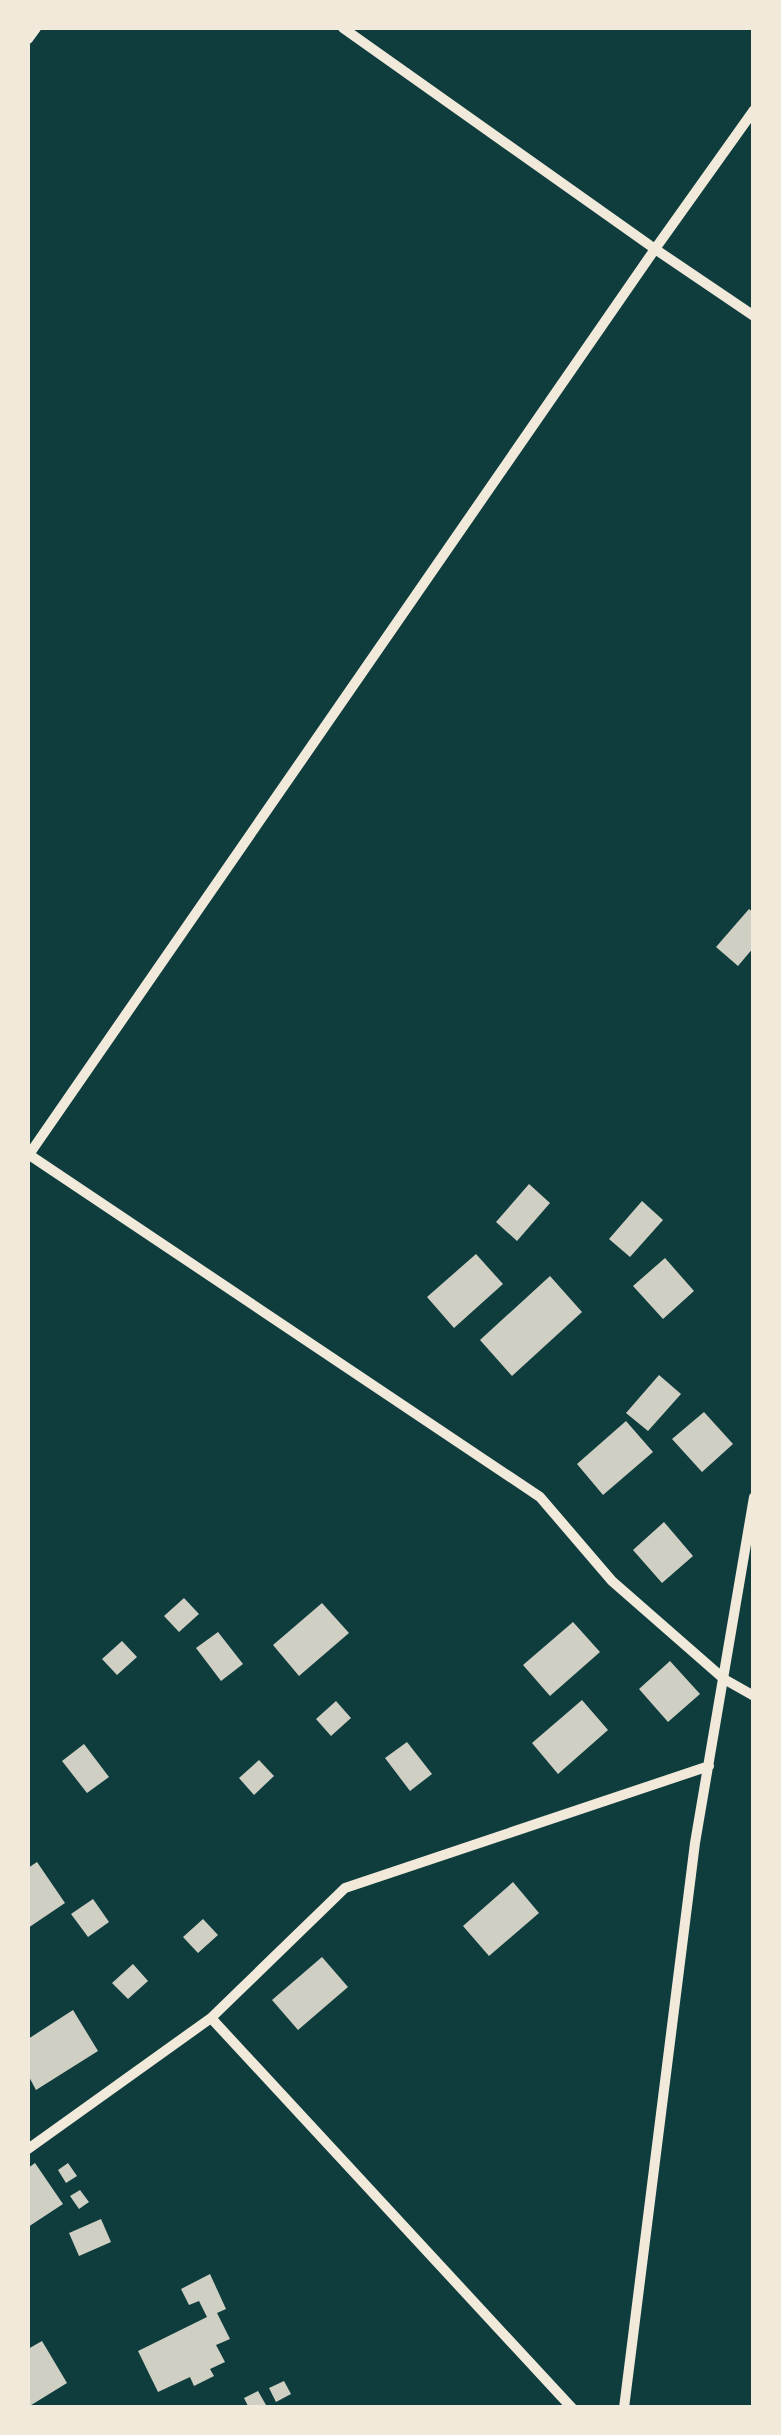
<svg xmlns="http://www.w3.org/2000/svg" width="781" height="2435" font-family="Roboto,sans-serif">
	<style>
		.building { fill: #cfcfc3 }
		.lines { fill: none; stroke-linecap: round; stroke-linejoin: round }
		.minor { stroke: #f1e9da; stroke-width: 10 }
	</style>
	<rect width="100%" height="100%" fill="#0f3d3e"/>
	<!-- building -->
	<path class="building" d="M 749,909 L 754,913 L 754,947 L 738,966 L 716,947 Z
		M 529,1184 L 550,1203 L 517,1241 L 496,1222 Z
		M 642,1201 L 663,1220 L 630,1257 L 609,1239 Z
		M 476,1254 L 503,1284 L 454,1328 L 427,1297 Z
		M 665,1258 L 694,1291 L 663,1319 L 633,1286 Z
		M 550,1276 L 582,1312 L 512,1376 L 480,1340 Z
		M 659,1375 L 681,1394 L 648,1431 L 626,1413 Z
		M 704,1412 L 733,1444 L 702,1472 L 672,1439 Z
		M 626,1421 L 653,1452 L 603,1495 L 577,1464 Z
		M 664,1522 L 693,1556 L 662,1583 L 633,1550 Z
		M 184,1598 L 199,1614 L 179,1632 L 164,1616 Z
		M 322,1603 L 349,1633 L 299,1676 L 273,1645 Z
		M 573,1622 L 600,1652 L 550,1696 L 523,1665 Z
		M 218,1632 L 243,1664 L 221,1681 L 196,1648 Z
		M 122,1641 L 137,1657 L 117,1675 L 102,1659 Z
		M 670,1661 L 700,1694 L 668,1722 L 639,1689 Z
		M 582,1700 L 608,1730 L 558,1774 L 532,1743 Z
		M 336,1701 L 351,1718 L 331,1736 L 316,1719 Z
		M 407,1742 L 432,1774 L 410,1791 L 385,1758 Z
		M 84,1744 L 109,1777 L 87,1793 L 62,1761 Z
		M 259,1760 L 274,1776 L 254,1795 L 239,1778 Z
		M 37,1862 L 65,1903 L 28,1928 L 28,1868 Z
		M 513,1882 L 539,1913 L 489,1956 L 463,1926 Z
		M 93,1899 L 109,1922 L 88,1937 L 71,1914 Z
		M 203,1919 L 218,1935 L 198,1953 L 183,1937 Z
		M 322,1957 L 348,1987 L 298,2030 L 272,2000 Z
		M 133,1964 L 148,1981 L 128,1999 L 112,1983 Z
		M 73,2010 L 98,2051 L 36,2090 L 28,2075 L 28,2039 Z
		M 35,2163 L 63,2204 L 28,2227 L 28,2168 Z
		M 68,2163 L 77,2176 L 66,2183 L 58,2170 Z
		M 80,2190 L 89,2202 L 79,2209 L 70,2196 Z
		M 101,2219 L 111,2242 L 79,2256 L 69,2233 Z
		M 210,2274 L 226,2309 L 217,2313 L 230,2339 L 216,2345 L 225,2362 L 210,2369 L 214,2376 L 194,2386 L 190,2377 L 158,2392 L 138,2351 L 207,2317 L 199,2301 L 189,2305 L 181,2289 Z
		M 42,2341 L 67,2383 L 28,2407 L 28,2349 Z
		M 284,2381 L 291,2394 L 276,2402 L 269,2388 Z
		M 258,2391 L 266,2405 L 260,2408 L 249,2408 L 244,2398 Z"/>
	<g class="lines">
		<!-- minor -->
		<path class="minor" d="M 343,28 L 655,249 L 754,316
			M 28,39 L 36,28
			M 28,1154 L 540,1497 L 612,1581 L 724,1679 L 754,1696
			M 28,1156 L 655,249 L 754,110
			M 211,2018 L 572,2408
			M 28,2149 L 211,2018 L 345,1888 L 709,1766
			M 624,2408 L 695,1843 L 754,1497"/>
	</g>
	<!-- border -->
	<rect width="781" height="2435" fill="none" stroke="#f1e9da" stroke-width="60"/>
</svg>
